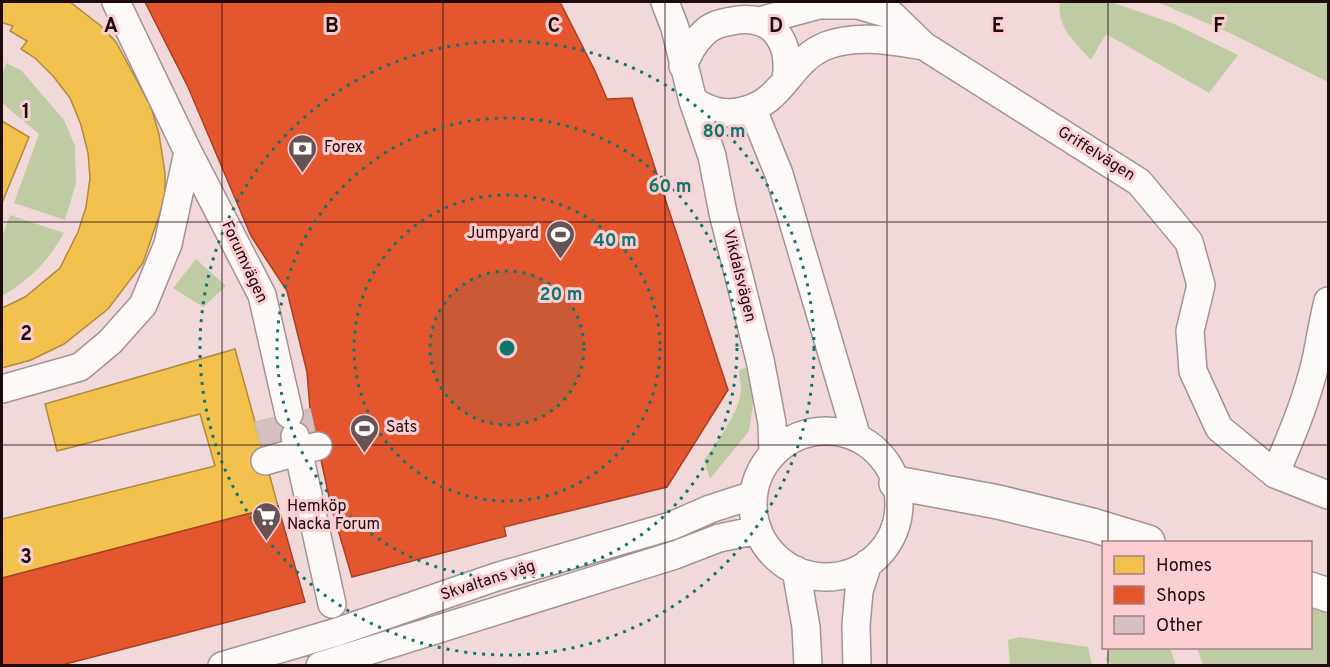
<svg xmlns="http://www.w3.org/2000/svg" width="1330" height="667" font-family="Overpass,sans-serif">
	<style>
		.green { fill: #bfcca3 }
		.homes { fill: #f2c14e; stroke: #b28a3b; stroke-width: 1.5 }
		.shops { fill: #e4572e; stroke: #a84024; stroke-width: 1.5 }
		.building { fill: #d6c0c2; stroke: #d0bcbd; stroke-width: 1.5 }
		.lines { fill: none; stroke-linecap: round; stroke-linejoin: round }
		.minor-casing { stroke: #a59292; stroke-width: 30 }
		.highway-casing { stroke: #a59292; stroke-width: 36 }
		.minor { stroke: #fdf9f9; stroke-width: 27 }
		.highway { stroke: #fdf9f9; stroke-width: 33 }
		.grid { fill: none; stroke: #1d0b0e; stroke-width: 1.5; stroke-opacity: 0.55 }
		.ring { fill: none; stroke: #0f766e; stroke-width: 3; stroke-dasharray: 3 6 }
		.labels { text-anchor: middle; dominant-baseline: central; stroke-width: 6; stroke-linejoin: round; paint-order: stroke }
		.poi-label { font-size: 16px; fill: #1d0b0e; stroke: #fbcfd2; text-anchor: start }
		.street-label { font-size: 16px; fill: #1d0b0e; stroke: #fbcfd2 }
		.grid-label { font-size: 20px; text-anchor: middle; font-weight: bold; fill: #1d0b0e; stroke: #fbcfd2; stroke-width: 6; stroke-linejoin: round; paint-order: stroke }
		.centre { fill: #0f766e; stroke: #fbcfd2; stroke-width: 3 }
		.ring-label { font-size: 18px; text-anchor: middle; font-weight: bold; fill: #0f766e; stroke: #fbcfd2; stroke-width: 6; stroke-linejoin: round; paint-order: stroke }
	</style>
	<rect width="100%" height="100%" fill="#f1d9da"/>
	<!-- green -->
	<path class="green" d="M 1060,2 L 1111,2 L 1172,23 L 1238,55 L 1209,93 L 1106,34 L 1091,60 C 1076,43 1056,27 1060,2 Z
		M 1157,2 L 1328,2 L 1328,82 L 1230,33 Z
		M 6,63 L 21,70 L 64,120 L 75,146 L 76,183 L 65,220 L 14,203 L 39,134 L 2,103 L 2,76 Z
		M 10,215 L 64,233 C 49,260 29,281 2,296 L 2,237 Z
		M 196,259 L 226,286 L 203,307 L 173,288 Z
		M 751,366 L 754,398 L 749,431 L 710,479 L 704,460 C 717,442 740,412 741,389 C 741,383 739,376 739,370 Z
		M 1311,607 L 1328,614 L 1328,665 L 1203,665 L 1197,648 L 1310,648 Z
		M 1020,637 L 1088,647 L 1092,665 L 1010,665 L 1008,640 Z
		M 1110,648 L 1170,648 L 1176,665 L 1113,665 L 1105,660 Z"/>
	<!-- homes -->
	<path class="homes" d="M 2,2 L 70,2 L 101,26 L 116,42 L 151,107 L 159,134 L 165,173 L 165,198 L 143,263 L 108,309 L 64,344 L 31,360 L 2,368 L 2,308 L 25,297 L 60,268 L 78,232 L 86,207 L 90,178 L 88,153 L 81,125 L 70,98 L 53,76 L 35,58 L 21,49 L 27,41 L 10,31 L 13,26 L 3,23 L 2,20 Z
		M 2,121 L 29,137 L 2,203 Z
		M 235,349 L 278,506 L 2,578 L 2,519 L 215,466 L 200,414 L 57,451 L 45,404 Z"/>
	<!-- shops -->
	<path class="shops" d="M 145,2 L 560,2 L 595,71 L 607,99 L 632,98 L 728,390 L 667,487 L 504,527 L 506,536 L 352,577 L 331,506 L 310,409 L 307,372 L 287,291 L 251,236 L 188,87 Z
		M 278,506 L 305,602 L 58,666 L 2,666 L 2,578 Z"/>
	<!-- building -->
	<path class="building" d="M 310,409 L 315,432 L 261,445 L 255,422 Z"/>
	<g class="lines">
		<defs>
			<path id="minor" d="M 116,2 L 188,152 L 262,295 L 289,414
				M 665,2 L 675,28 L 693,101 L 712,156 L 723,213 L 760,360 L 772,423 L 773,453
				M 763,20 L 819,5 L 858,5 L 892,15 L 924,46 L 1139,182 L 1189,242 L 1201,285 L 1190,331 L 1193,371 L 1219,428 L 1275,474 L 1328,495
				M 683,66 C 688,54 693,43 703,34 C 711,25 721,23 732,21 C 773,12 792,43 786,80
				M 693,101 C 707,109 720,115 737,112 C 785,105 787,60 828,45 C 859,34 892,41 924,46
				M 753,110 L 779,174 L 857,438
				M 2,389 L 80,367 L 110,342 L 143,305 L 168,244 L 188,152
				M753 504a73 73 0 1 1 146 0a73 73 0 1 1-146 0Z
				M 295,436 L 332,604
				M 265,461 L 318,446
				M 1275,474 C 1291,437 1307,400 1316,360 C 1320,341 1323,321 1328,301
				M 796,570 L 806,627 L 808,666
				M 222,666 L 337,632 L 496,577 L 671,526 L 710,509 L 753,495
				M 320,666 L 675,555 L 719,538 L 758,530
				M 857,666 L 856,625 L 859,591 L 868,563"/>
			<path id="highway" d="M 896,483 L 998,502 L 1092,525 L 1148,542
				M 1310,589 L 1328,595"/>
		</defs>
		<!-- minor casing -->
		<use href="#minor" class="minor-casing"/>
		<!-- highway casing -->
		<use href="#highway" class="highway-casing"/>
		<!-- minor -->
		<use href="#minor" class="minor"/>
		<!-- highway -->
		<use href="#highway" class="highway"/>
	</g>
	<!-- grid -->
	<path class="grid" d="M 222,2 L 222,666M 443,2 L 443,666M 665,2 L 665,666M 887,2 L 887,666M 1108,2 L 1108,542M 2,222 L 1328,222M 2,445 L 1328,445M 1108,648 L 1108,666"/>
	<!-- distance rings -->
	<circle cx="507" cy="348" r="77" fill="#0f766e" fill-opacity=".12"/>
	<g class="ring">
		<circle cx="507" cy="348" r="77"/>
		<circle cx="507" cy="348" r="153"/>
		<circle cx="507" cy="348" r="230"/>
		<circle cx="507" cy="348" r="307"/>
	</g>
	<!-- icons -->
	<defs>
		<symbol id="bank-pin" viewBox="-11 -11 22 30"><path d="M0 17L-7.5 6A9.5 9.5 0 1 1 7.5 6Z" fill="#675355" stroke="#fbcfd2"/><path d="M-6-4H6V4H-6ZM0-2.3a2.3 2.3 0 1 0 0 4.6a2.3 2.3 0 1 0 0-4.6Z" fill="#fff"/></symbol>
		<symbol id="stadium-pin" viewBox="-11 -11 22 30"><path d="M0 17L-7.5 6A9.5 9.5 0 1 1 7.5 6Z" fill="#675355" stroke="#fbcfd2"/><path d="M0-5a6.5 5 0 1 0 0 10a6.5 5 0 1 0 0-10ZM-3.5-1.8h7v3.6h-7Z" fill="#fff"/></symbol>
		<symbol id="supermarket-pin" viewBox="-11 -11 22 30"><path d="M0 17L-7.5 6A9.5 9.5 0 1 1 7.5 6Z" fill="#675355" stroke="#fbcfd2"/><path d="M-6-5.5h2.5l.6 2H6L4.5 2H-2.5L-4.4-4H-6ZM-1.5 3.2a1.3 1.3 0 1 0 .1 0ZM3 3.2a1.3 1.3 0 1 0 .1 0Z" fill="#fff"/></symbol>
	</defs>
	<g fill-rule="evenodd">
		<use href="#bank-pin" x="286" y="132" width="33" height="45"/>
		<use href="#stadium-pin" x="544" y="218" width="33" height="45"/>
		<use href="#stadium-pin" x="348" y="412" width="33" height="45"/>
		<use href="#supermarket-pin" x="250" y="500" width="33" height="45"/>
	</g>
	<g class="labels">
		<!-- poi labels -->
		<g class="poi-label">
			<text x="324" y="148">Forex</text>
			<text x="539" y="234" text-anchor="end">Jumpyard</text>
			<text x="386" y="428">Sats</text>
			<text x="287" y="507">Hemköp<tspan x="287" dy="18">Nacka Forum</tspan></text>
		</g>
		<!-- street labels -->
		<g class="street-label">
			<text transform="translate(1096 154) rotate(32)">Griffelvägen</text>
			<text transform="translate(244 262) rotate(65)">Forumvägen</text>
			<text transform="translate(739 276) rotate(76)">Vikdalsvägen</text>
			<text transform="translate(488 581) rotate(-18)">Skvaltans väg</text>
		</g>
	</g>
	<g class="grid-label">
		<text x="111" y="32">A</text>
		<text x="332" y="32">B</text>
		<text x="554" y="32">C</text>
		<text x="776" y="32">D</text>
		<text x="998" y="32">E</text>
		<text x="1219" y="32">F</text>
		<text x="26" y="118">1</text>
		<text x="26" y="340">2</text>
		<text x="26" y="563">3</text>
	</g>
	<circle cx="507" cy="348" r="9" class="centre"/>
	<g class="ring-label">
		<text x="724" y="137">80 m</text>
		<text x="670" y="192">60 m</text>
		<text x="615" y="246">40 m</text>
		<text x="561" y="300">20 m</text>
	</g>
	<!-- border -->
	<rect width="1330" height="667" fill="none" stroke="#1d0b0e" stroke-width="6"/>
	<!-- legend -->
	<rect x="1102" y="541" width="210" height="108" fill="#fbcfd2" stroke="#a28184" stroke-width="1.5"/>
	<rect x="1114" y="556" width="30" height="18" fill="#f2c14e" stroke="#a28184" stroke-width="1.5"/>
	<text x="1156" y="571" font-size="18" fill="#1d0b0e">Homes</text>
	<rect x="1114" y="586" width="30" height="18" fill="#e4572e" stroke="#a28184" stroke-width="1.5"/>
	<text x="1156" y="601" font-size="18" fill="#1d0b0e">Shops</text>
	<rect x="1114" y="616" width="30" height="18" fill="#d6c0c2" stroke="#a28184" stroke-width="1.5"/>
	<text x="1156" y="631" font-size="18" fill="#1d0b0e">Other</text>
</svg>
